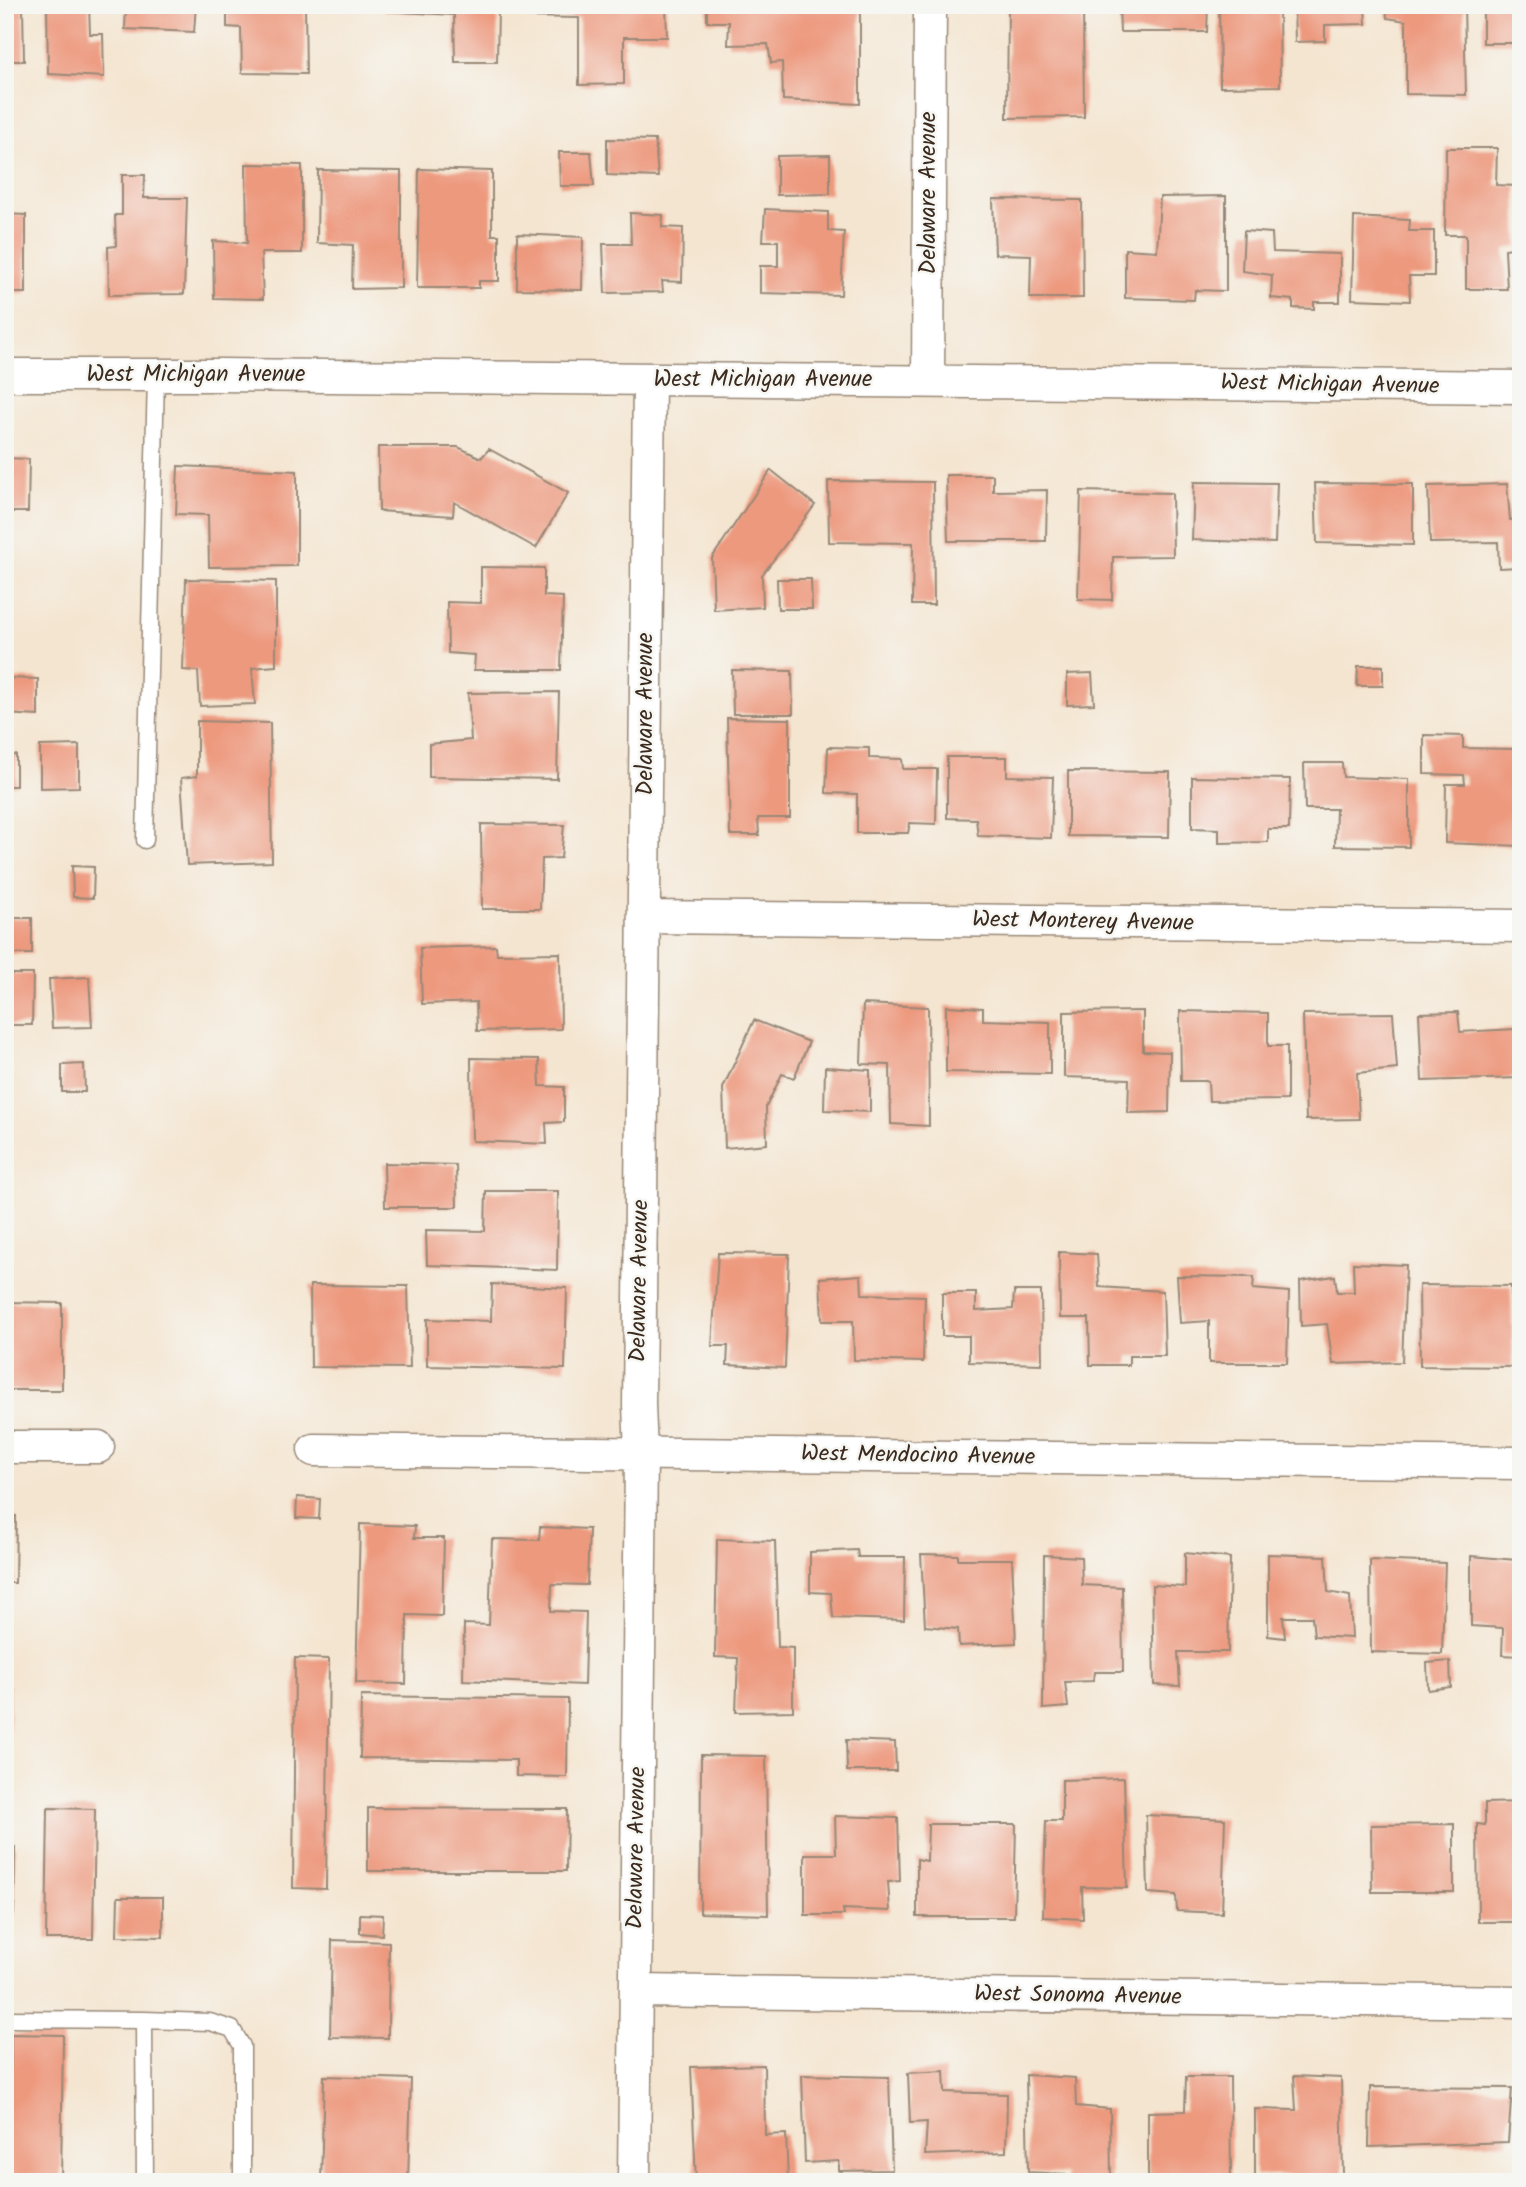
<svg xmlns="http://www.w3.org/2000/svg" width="1526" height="2187" font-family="Kalam,sans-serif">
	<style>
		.building { fill: #ed997e }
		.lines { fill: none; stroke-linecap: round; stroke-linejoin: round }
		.lane-casing { stroke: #988877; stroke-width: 19 }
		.street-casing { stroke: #988877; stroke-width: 35 }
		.lane { stroke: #fff; stroke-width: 16 }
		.street { stroke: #fff; stroke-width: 32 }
		.labels { text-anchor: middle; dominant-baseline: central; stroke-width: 5; stroke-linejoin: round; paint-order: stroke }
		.street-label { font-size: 23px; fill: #3b2a1e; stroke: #f6f6f2 }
	</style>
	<rect width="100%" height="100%" fill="#f6f6f2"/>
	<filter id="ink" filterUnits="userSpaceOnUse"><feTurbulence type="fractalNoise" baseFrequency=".0143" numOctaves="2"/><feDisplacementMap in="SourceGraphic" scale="14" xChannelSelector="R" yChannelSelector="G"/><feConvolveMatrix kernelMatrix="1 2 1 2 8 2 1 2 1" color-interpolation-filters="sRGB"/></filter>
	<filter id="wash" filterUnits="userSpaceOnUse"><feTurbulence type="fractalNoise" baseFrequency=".00686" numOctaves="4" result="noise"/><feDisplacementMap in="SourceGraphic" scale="28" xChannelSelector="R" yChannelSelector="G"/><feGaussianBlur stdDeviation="1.57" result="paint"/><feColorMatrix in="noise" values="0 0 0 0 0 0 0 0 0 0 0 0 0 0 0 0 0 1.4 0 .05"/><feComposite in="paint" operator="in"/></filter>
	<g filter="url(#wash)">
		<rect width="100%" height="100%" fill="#f4e5d0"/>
		<g id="blocks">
			<!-- building -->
			<path class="building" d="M 5,5 L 23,5 L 24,61 L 5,61 Z
				M 47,5 L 89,5 L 90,34 L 103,34 L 104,77 L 48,74 Z
				M 126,5 L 196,5 L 194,32 L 125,29 Z
				M 227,5 L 305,5 L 306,74 L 242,73 L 241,28 L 227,27 Z
				M 384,5 L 469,5 L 469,8 L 498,8 L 497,62 L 455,62 L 454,15 L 384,11 Z
				M 525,5 L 666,5 L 667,37 L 624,37 L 624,84 L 579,85 L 579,18 L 525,17 Z
				M 707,5 L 860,5 L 860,104 L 783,100 L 782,62 L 771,63 L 768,44 L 728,45 L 729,22 L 707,22 Z
				M 1008,5 L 1083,5 L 1084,117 L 1007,118 Z
				M 1119,5 L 1208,5 L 1207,32 L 1120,32 Z
				M 1219,5 L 1279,5 L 1280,86 L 1220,87 Z
				M 1294,5 L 1365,5 L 1366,24 L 1325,25 L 1325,41 L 1295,42 Z
				M 1386,5 L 1464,5 L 1466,95 L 1406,94 L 1406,21 L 1387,18 Z
				M 1483,5 L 1521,5 L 1521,43 L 1483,43 Z
				M 607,139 L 655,140 L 658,177 L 607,175 Z
				M 1446,148 L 1497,148 L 1496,185 L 1516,186 L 1518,247 L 1505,249 L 1507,289 L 1466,289 L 1466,235 L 1445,235 Z
				M 559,152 L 591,152 L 594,186 L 560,186 Z
				M 830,155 L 830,194 L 777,195 L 777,156 Z
				M 246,164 L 302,165 L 302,253 L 261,253 L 263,299 L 214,298 L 213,241 L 247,243 Z
				M 419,169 L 492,171 L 492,235 L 499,235 L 499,281 L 479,281 L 479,288 L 417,288 Z
				M 318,170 L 401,171 L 401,288 L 352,289 L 353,245 L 317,243 Z
				M 122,175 L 145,175 L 144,198 L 187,198 L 184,294 L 109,295 L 108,247 L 116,246 L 115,215 L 122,215 Z
				M 1226,196 L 1226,291 L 1195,290 L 1194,300 L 1125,298 L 1125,249 L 1157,251 L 1160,197 Z
				M 993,199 L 1082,200 L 1083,298 L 1030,298 L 1031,255 L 995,254 Z
				M 765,209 L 828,212 L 828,231 L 844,232 L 841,295 L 760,293 L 760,266 L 778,266 L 778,241 L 763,241 Z
				M 630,213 L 663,215 L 662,227 L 683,228 L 682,282 L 662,281 L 663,292 L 605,293 L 603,244 L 631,244 Z
				M 5,214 L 26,215 L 26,293 L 5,293 Z
				M 1354,217 L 1410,220 L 1409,231 L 1434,231 L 1434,276 L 1409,276 L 1410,301 L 1352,299 Z
				M 1244,231 L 1272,233 L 1273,252 L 1340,254 L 1340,302 L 1314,302 L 1314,309 L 1293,308 L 1293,300 L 1271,298 L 1272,275 L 1242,271 Z
				M 517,234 L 583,237 L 582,290 L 517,289 Z
				M 378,447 L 458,447 L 481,458 L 489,449 L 568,493 L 536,548 L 454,502 L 453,516 L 379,511 Z
				M 5,458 L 29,459 L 28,512 L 5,512 Z
				M 178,466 L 297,471 L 297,566 L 209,567 L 208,515 L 176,514 Z
				M 771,470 L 815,505 L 762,575 L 763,607 L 714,610 L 712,558 Z
				M 946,475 L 993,475 L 993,491 L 1047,490 L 1046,541 L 948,541 Z
				M 828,481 L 933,482 L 934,605 L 912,605 L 913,543 L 829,542 Z
				M 1194,482 L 1277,483 L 1275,543 L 1192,540 Z
				M 1315,483 L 1413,484 L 1413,545 L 1317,543 Z
				M 1507,484 L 1510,520 L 1521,519 L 1521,567 L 1499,568 L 1498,542 L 1430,543 L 1428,486 Z
				M 1081,491 L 1172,493 L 1173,556 L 1113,557 L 1112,600 L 1078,599 Z
				M 481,567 L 544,568 L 544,596 L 563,597 L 561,670 L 474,670 L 475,655 L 448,653 L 447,602 L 481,603 Z
				M 186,579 L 276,581 L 276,666 L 252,668 L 255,704 L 200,706 L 198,671 L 183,670 Z
				M 777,579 L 811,579 L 812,609 L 778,609 Z
				M 1358,666 L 1383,666 L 1383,686 L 1357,686 Z
				M 732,670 L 792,671 L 793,714 L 733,714 Z
				M 1092,673 L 1094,704 L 1067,705 L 1067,674 Z
				M 5,678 L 38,679 L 38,716 L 5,714 Z
				M 559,692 L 557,779 L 429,777 L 429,744 L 471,740 L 468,693 Z
				M 727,718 L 790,719 L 790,818 L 758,818 L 759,835 L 730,835 Z
				M 197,721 L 270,723 L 272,862 L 187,865 L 181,778 L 197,776 Z
				M 1424,735 L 1463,736 L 1463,748 L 1515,749 L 1516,773 L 1521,773 L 1521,846 L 1445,843 L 1446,784 L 1465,784 L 1464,775 L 1424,774 Z
				M 79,745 L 79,787 L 40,788 L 40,746 Z
				M 828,747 L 869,748 L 869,758 L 902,759 L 903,769 L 937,769 L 936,824 L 910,823 L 908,833 L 857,833 L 857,794 L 826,793 Z
				M 16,755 L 16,786 L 5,786 L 5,756 Z
				M 947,757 L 1007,757 L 1007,776 L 1053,777 L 1051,838 L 978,836 L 976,819 L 947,818 Z
				M 1304,763 L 1342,763 L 1343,777 L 1409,779 L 1409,847 L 1335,846 L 1336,809 L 1305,809 Z
				M 1068,771 L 1170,772 L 1169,837 L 1068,836 Z
				M 1192,777 L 1290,779 L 1289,829 L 1268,829 L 1268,842 L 1219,843 L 1219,829 L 1192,828 Z
				M 481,824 L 564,825 L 561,858 L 542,859 L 540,909 L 482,909 Z
				M 72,866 L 94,867 L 93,898 L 73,897 Z
				M 5,918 L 32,918 L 32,954 L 5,954 Z
				M 496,946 L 497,954 L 560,953 L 561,1029 L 477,1031 L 476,1002 L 422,1004 L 420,948 Z
				M 5,974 L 33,974 L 32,1025 L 5,1025 Z
				M 89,977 L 92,1027 L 52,1028 L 49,979 Z
				M 863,1004 L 928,1007 L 929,1126 L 891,1124 L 890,1065 L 861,1064 Z
				M 946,1006 L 983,1008 L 983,1020 L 1050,1022 L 1050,1074 L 946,1072 Z
				M 1143,1011 L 1143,1051 L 1170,1052 L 1169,1112 L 1128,1113 L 1129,1079 L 1064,1077 L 1064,1012 Z
				M 1180,1011 L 1268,1013 L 1268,1046 L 1287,1046 L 1287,1100 L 1209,1101 L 1208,1081 L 1181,1081 Z
				M 1458,1012 L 1460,1032 L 1516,1029 L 1518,1078 L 1422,1081 L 1419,1013 Z
				M 1393,1013 L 1397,1069 L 1357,1073 L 1359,1119 L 1306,1120 L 1303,1014 Z
				M 754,1020 L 809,1042 L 794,1078 L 782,1074 L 766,1107 L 767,1144 L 725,1148 L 723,1088 Z
				M 471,1058 L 539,1059 L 540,1086 L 564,1087 L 564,1122 L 546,1123 L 547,1144 L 472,1141 Z
				M 84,1064 L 85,1092 L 62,1092 L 62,1065 Z
				M 825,1067 L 870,1070 L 870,1112 L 824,1110 Z
				M 384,1163 L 456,1165 L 457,1207 L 385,1207 Z
				M 486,1191 L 558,1191 L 557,1270 L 427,1265 L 426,1230 L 485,1231 Z
				M 1059,1252 L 1097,1254 L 1099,1287 L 1163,1291 L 1165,1356 L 1129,1356 L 1129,1365 L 1090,1365 L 1089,1318 L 1060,1318 Z
				M 718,1253 L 789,1254 L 785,1368 L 727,1365 L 728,1346 L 712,1346 Z
				M 1353,1263 L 1406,1265 L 1402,1362 L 1333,1364 L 1327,1324 L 1301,1326 L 1300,1281 L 1335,1276 L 1337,1292 L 1354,1292 Z
				M 861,1275 L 862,1294 L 925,1296 L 923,1362 L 854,1360 L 853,1321 L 822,1321 L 820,1278 Z
				M 1177,1276 L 1254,1277 L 1253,1289 L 1289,1292 L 1287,1363 L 1209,1363 L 1209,1321 L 1180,1323 Z
				M 492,1284 L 567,1288 L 565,1369 L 427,1366 L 427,1319 L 491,1321 Z
				M 310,1285 L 408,1286 L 410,1368 L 311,1367 Z
				M 1419,1285 L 1511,1286 L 1513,1367 L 1420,1366 Z
				M 1014,1291 L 1041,1291 L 1042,1364 L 969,1362 L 969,1336 L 942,1336 L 942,1293 L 976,1293 L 976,1311 L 1013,1309 Z
				M 5,1302 L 62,1303 L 62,1390 L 5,1390 Z
				M 297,1497 L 320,1499 L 319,1519 L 296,1518 Z
				M 5,1516 L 16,1516 L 15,1583 L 5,1583 Z
				M 360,1524 L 415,1526 L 414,1538 L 444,1538 L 442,1616 L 407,1615 L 406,1684 L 356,1683 Z
				M 540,1527 L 589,1529 L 587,1585 L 552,1584 L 551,1611 L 586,1612 L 584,1685 L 463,1680 L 464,1624 L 489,1625 L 492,1539 L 539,1540 Z
				M 717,1539 L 775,1541 L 778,1647 L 793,1648 L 793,1711 L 736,1712 L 738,1658 L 715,1657 Z
				M 857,1550 L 858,1557 L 905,1557 L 904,1620 L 833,1618 L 831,1593 L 810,1592 L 810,1552 Z
				M 1185,1553 L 1230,1558 L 1228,1652 L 1178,1652 L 1180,1686 L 1154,1685 L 1152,1585 L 1185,1587 Z
				M 921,1554 L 958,1555 L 958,1559 L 1012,1559 L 1016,1643 L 959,1646 L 958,1629 L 925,1626 Z
				M 1268,1554 L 1326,1556 L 1328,1592 L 1350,1596 L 1352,1638 L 1314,1636 L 1312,1617 L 1283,1617 L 1285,1638 L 1268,1636 Z
				M 1044,1555 L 1081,1557 L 1082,1585 L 1122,1587 L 1123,1672 L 1094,1672 L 1093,1681 L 1065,1682 L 1068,1707 L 1043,1709 Z
				M 1471,1556 L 1516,1560 L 1515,1582 L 1521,1583 L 1521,1656 L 1502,1655 L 1503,1628 L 1471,1626 Z
				M 1370,1560 L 1445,1563 L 1442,1654 L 1371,1652 Z
				M 295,1658 L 329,1659 L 326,1889 L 293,1888 Z
				M 1450,1661 L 1451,1687 L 1428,1690 L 1427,1663 Z
				M 5,1685 L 10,1685 L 8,1810 L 5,1810 Z
				M 361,1696 L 568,1699 L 567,1777 L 516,1776 L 516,1760 L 360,1758 Z
				M 846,1740 L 895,1742 L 896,1771 L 847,1771 Z
				M 701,1755 L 766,1756 L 768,1915 L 700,1913 Z
				M 1124,1778 L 1127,1888 L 1082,1887 L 1083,1919 L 1043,1917 L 1046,1821 L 1062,1821 L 1062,1780 Z
				M 1521,1802 L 1521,1922 L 1478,1922 L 1477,1824 L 1485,1825 L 1485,1803 Z
				M 48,1808 L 95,1809 L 93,1939 L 46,1939 Z
				M 368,1808 L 567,1809 L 566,1871 L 368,1871 Z
				M 1146,1815 L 1225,1819 L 1222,1913 L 1177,1911 L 1176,1895 L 1148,1893 Z
				M 835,1816 L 898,1818 L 900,1881 L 888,1882 L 890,1911 L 843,1909 L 844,1915 L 805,1915 L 805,1854 L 836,1854 Z
				M 928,1824 L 1016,1824 L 1014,1917 L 917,1917 L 917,1859 L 927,1861 Z
				M 1454,1824 L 1454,1892 L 1372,1892 L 1371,1825 Z
				M 5,1847 L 15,1847 L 14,1914 L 5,1914 Z
				M 118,1897 L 163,1897 L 163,1937 L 117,1936 Z
				M 360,1914 L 383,1915 L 382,1935 L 360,1933 Z
				M 332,1940 L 389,1942 L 388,2038 L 330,2037 Z
				M 11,2034 L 63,2035 L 61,2182 L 5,2182 L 5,2067 L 11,2067 Z
				M 764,2065 L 765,2135 L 786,2134 L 788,2181 L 696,2182 L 691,2067 Z
				M 944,2071 L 945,2092 L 1007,2094 L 1006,2152 L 925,2155 L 927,2122 L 910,2123 L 908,2073 Z
				M 802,2075 L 889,2077 L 892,2170 L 839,2171 L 839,2161 L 805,2163 Z
				M 1026,2075 L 1075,2078 L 1076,2106 L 1110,2109 L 1111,2182 L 1066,2182 L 1066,2174 L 1028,2172 Z
				M 324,2076 L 411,2079 L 408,2182 L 321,2182 Z
				M 1294,2076 L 1341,2078 L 1343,2175 L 1255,2176 L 1255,2109 L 1296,2110 Z
				M 1186,2077 L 1230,2077 L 1231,2181 L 1148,2179 L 1148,2112 L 1185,2111 Z
				M 1370,2087 L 1512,2088 L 1508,2142 L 1369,2147 Z"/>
		</g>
	</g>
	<g filter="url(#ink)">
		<use href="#blocks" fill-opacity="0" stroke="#988877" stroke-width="2"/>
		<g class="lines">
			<defs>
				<path id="lane" d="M 145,840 L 156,375
					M 5,2019 L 144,2020 L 145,2182
					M 144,2020 L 210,2022 L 232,2029 L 242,2046 L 242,2182"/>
				<path id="street" d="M 5,375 L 220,375 L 1521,387
					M 928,381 L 930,5
					M 645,917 L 1521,926
					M 5,1447 L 98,1447
					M 314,1450 L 1521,1463
					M 636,1991 L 1521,2002
					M 634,2182 L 641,1453 L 639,1405 L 649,379"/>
			</defs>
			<!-- lane casing -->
			<use href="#lane" class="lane-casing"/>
			<!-- street casing -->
			<use href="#street" class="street-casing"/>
			<!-- lane -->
			<use href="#lane" class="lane"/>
			<!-- street -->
			<use href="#street" class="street"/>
		</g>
	</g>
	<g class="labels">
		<!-- street labels -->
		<g class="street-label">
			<text transform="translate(929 193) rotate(-90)">Delaware Avenue</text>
			<text x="196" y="375">West Michigan Avenue</text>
			<text x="763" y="380">West Michigan Avenue</text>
			<text transform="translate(1330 385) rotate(1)">West Michigan Avenue</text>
			<text transform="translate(646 714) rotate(-90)">Delaware Avenue</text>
			<text transform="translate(1083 922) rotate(1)">West Monterey Avenue</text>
			<text transform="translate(640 1281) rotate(-89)">Delaware Avenue</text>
			<text transform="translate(918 1456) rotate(1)">West Mendocino Avenue</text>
			<text transform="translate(637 1848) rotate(-89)">Delaware Avenue</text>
			<text transform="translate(1078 1996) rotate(1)">West Sonoma Avenue</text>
		</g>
	</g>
	<!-- margin -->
	<rect width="1526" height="2187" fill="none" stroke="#f6f6f2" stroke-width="28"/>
</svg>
